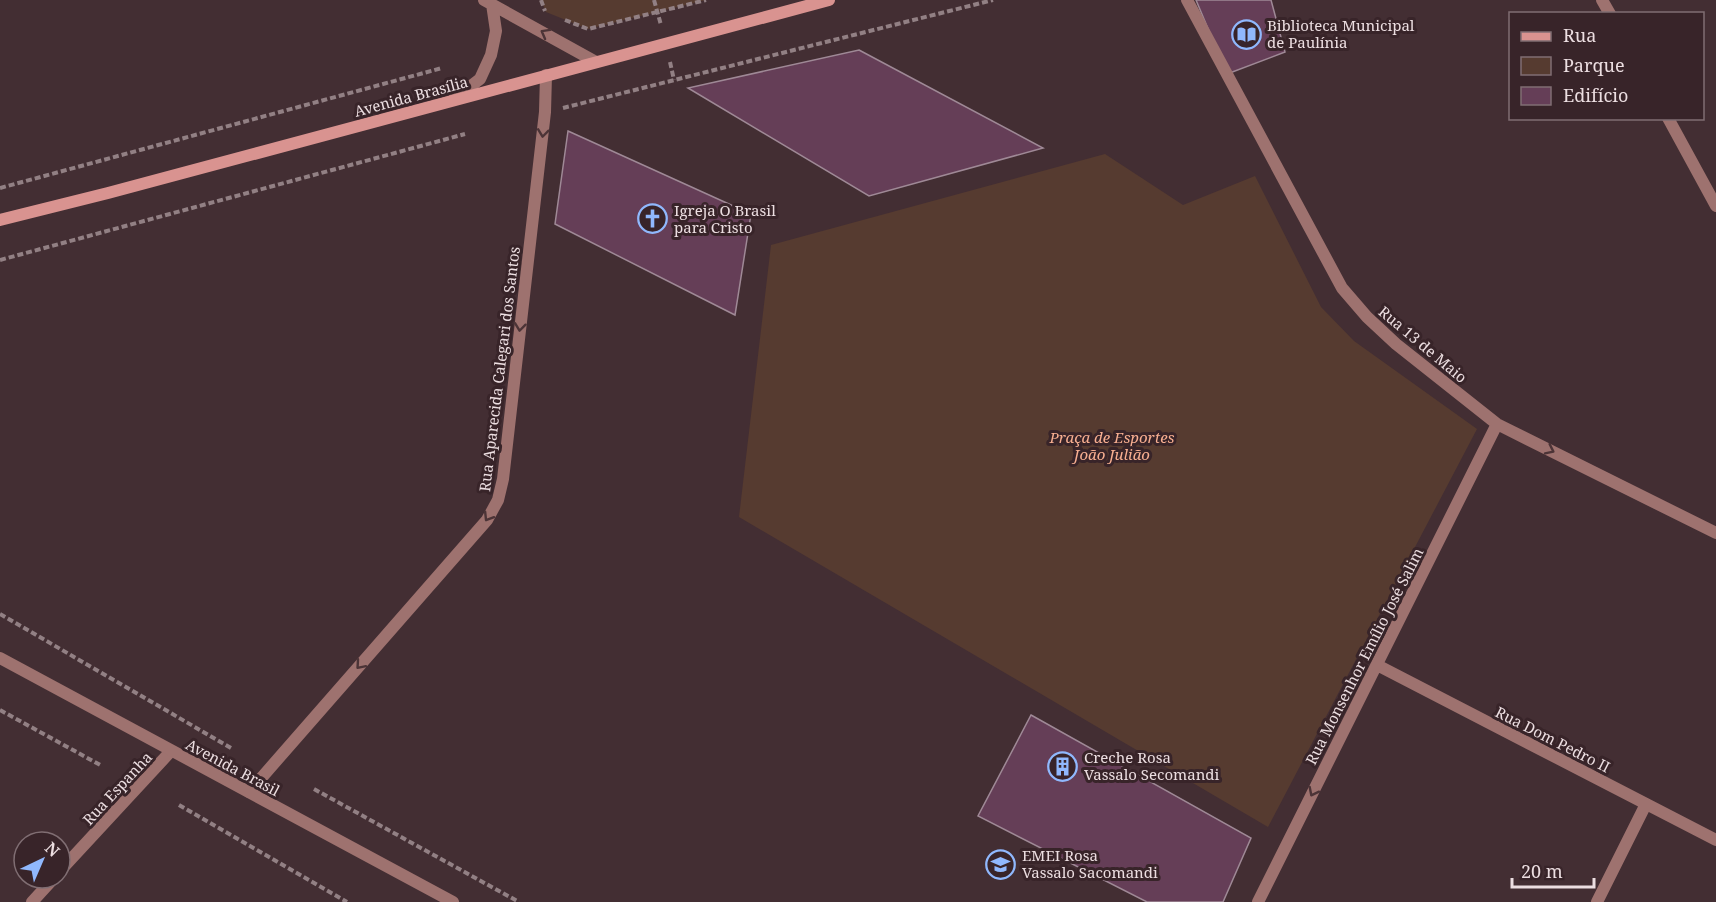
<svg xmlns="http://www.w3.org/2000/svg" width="1716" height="902" font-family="'Noto Serif',serif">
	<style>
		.green { fill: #563b30 }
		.building { fill: #653e57; stroke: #9f8996; stroke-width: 1.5 }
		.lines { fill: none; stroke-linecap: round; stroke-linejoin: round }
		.path { stroke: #928084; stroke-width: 4; stroke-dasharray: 6 3; stroke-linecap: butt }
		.minor { stroke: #9e726f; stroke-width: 12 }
		.tertiary { stroke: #9e726f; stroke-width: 12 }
		.secondary { stroke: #d99390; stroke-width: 12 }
		.oneway { stroke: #4c3437 }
		.labels { text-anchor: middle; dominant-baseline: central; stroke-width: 6; stroke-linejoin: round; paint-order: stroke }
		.poi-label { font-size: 15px; fill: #ecdee1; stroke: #382429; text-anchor: start }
		.street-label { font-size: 15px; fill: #ecdee1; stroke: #382429 }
		.park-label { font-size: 15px; font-style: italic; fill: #f8af91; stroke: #382429 }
	</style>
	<rect width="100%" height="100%" fill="#432e33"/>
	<!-- green -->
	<path class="green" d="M 541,0 L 706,0 L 588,29 L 546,12 Z
		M 1105,154 L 1183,205 L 1255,176 L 1321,307 L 1354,341 L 1477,429 L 1268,827 L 739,517 L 771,245 Z"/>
	<!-- building -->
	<path class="building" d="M 1196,0 L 1271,0 L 1285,52 L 1227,74 Z
		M 859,50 L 1043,148 L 869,196 L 688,88 Z
		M 568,131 L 751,214 L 735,315 L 555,224 Z
		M 1031,715 L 1251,838 L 1223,902 L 1147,902 L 978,816 Z"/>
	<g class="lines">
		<!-- path -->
		<path class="path" d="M 541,0 L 545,11
			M 654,0 L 661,25
			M 565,20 L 588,29 L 706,0
			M 670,62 L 674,80
			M 563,108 L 993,0
			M 0,188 L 442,68
			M 0,260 L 465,134
			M 0,614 L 231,748
			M 0,710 L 102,766
			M 314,789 L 519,902
			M 179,805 L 347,902"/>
		<!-- minor -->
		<path class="minor" d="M 484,0 L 596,62
			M 1187,0 L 1342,288 L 1367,317 L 1396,344 L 1497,424 L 1716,533
			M 1602,0 L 1610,14
			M 454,99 L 480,79 L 491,55 L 496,31 L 492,4
			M 1668,118 L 1716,206
			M 1377,665 L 1716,840
			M 249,792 L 487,520 L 498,500 L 503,479 L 545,112 L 546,75
			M 60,871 L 171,751
			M 32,902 L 54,878
			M 1258,902 L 1497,424
			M 1597,902 L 1646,804"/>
		<!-- tertiary -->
		<path class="tertiary" d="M 0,658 L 453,902"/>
		<!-- secondary -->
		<path class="secondary" d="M 0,220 L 108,193 L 829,0"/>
	</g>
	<!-- one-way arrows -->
	<defs><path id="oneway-chevron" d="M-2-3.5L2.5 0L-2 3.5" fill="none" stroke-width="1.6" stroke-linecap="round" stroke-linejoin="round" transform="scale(1.5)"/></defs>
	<g class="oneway">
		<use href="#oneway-chevron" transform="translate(545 33) rotate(-151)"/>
		<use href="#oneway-chevron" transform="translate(543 133) rotate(97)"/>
		<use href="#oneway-chevron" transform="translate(520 327) rotate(97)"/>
		<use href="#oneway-chevron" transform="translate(1550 450) rotate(26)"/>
		<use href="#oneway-chevron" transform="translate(488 517) rotate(122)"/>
		<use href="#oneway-chevron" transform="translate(360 665) rotate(131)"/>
		<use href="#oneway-chevron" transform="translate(1313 792) rotate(117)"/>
	</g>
	<!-- icons -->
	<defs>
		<symbol id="library-ring" viewBox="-11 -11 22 22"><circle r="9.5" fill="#382429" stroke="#90b8fd" stroke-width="1.5"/><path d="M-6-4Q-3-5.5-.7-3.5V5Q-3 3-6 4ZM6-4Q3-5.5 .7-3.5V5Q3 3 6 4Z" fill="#90b8fd"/></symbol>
		<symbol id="church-ring" viewBox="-11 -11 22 22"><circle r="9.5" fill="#382429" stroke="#90b8fd" stroke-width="1.5"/><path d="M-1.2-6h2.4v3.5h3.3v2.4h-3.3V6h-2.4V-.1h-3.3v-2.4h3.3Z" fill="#90b8fd"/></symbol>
		<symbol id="building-ring" viewBox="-11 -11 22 22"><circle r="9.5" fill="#382429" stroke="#90b8fd" stroke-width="1.5"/><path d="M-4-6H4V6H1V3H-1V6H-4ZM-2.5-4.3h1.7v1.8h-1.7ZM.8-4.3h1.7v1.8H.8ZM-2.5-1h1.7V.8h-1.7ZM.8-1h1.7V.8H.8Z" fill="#90b8fd"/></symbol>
		<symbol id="school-ring" viewBox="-11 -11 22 22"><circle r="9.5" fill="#382429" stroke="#90b8fd" stroke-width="1.5"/><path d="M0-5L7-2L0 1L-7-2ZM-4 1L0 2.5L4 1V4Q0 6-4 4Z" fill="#90b8fd"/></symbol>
	</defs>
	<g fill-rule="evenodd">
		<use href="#library-ring" x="1230" y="18" width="33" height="33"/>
		<use href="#church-ring" x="636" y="202" width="33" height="33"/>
		<use href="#building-ring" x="1046" y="750" width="33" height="33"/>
		<use href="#school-ring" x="984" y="848" width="33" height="33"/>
	</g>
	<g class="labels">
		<!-- poi labels -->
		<g class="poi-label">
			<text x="1267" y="25">Biblioteca Municipal<tspan x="1267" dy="17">de Paulínia</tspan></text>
			<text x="674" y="210">Igreja O Brasil<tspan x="674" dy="17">para Cristo</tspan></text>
			<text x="1084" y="757">Creche Rosa<tspan x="1084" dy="17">Vassalo Secomandi</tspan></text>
			<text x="1022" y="855">EMEI Rosa<tspan x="1022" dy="17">Vassalo Sacomandi</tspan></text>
		</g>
		<!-- street labels -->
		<g class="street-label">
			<text transform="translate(411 96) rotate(-15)">Avenida Brasília</text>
			<text transform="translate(1423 344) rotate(40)">Rua 13 de Maio</text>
			<text transform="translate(499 369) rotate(-83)">Rua Aparecida Calegari dos Santos</text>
			<text transform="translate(1364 656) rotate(-63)">Rua Monsenhor Emílio José Salim</text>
			<text transform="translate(1553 739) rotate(27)">Rua Dom Pedro II</text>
			<text transform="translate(233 767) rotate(28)">Avenida Brasil</text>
			<text transform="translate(117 788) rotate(-47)">Rua Espanha</text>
		</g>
		<!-- park labels -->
		<g class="park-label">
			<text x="1112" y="437">Praça de Esportes<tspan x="1112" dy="17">João Julião</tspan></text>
		</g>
	</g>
	<!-- legend -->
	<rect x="1509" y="12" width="195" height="108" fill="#382429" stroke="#806e73" stroke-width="1.5"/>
	<rect x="1521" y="32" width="30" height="9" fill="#d99390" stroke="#806e73" stroke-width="1.5"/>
	<text x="1563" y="42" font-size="18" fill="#ecdee1">Rua</text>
	<rect x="1521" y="57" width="30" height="18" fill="#563b30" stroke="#806e73" stroke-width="1.5"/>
	<text x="1563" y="72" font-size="18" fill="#ecdee1">Parque</text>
	<rect x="1521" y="87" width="30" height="18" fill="#653e57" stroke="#806e73" stroke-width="1.5"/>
	<text x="1563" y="102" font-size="18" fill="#ecdee1">Edifício</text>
	<!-- north arrow -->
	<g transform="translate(42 860) rotate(44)"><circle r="28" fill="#382429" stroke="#806e73" stroke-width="1.5"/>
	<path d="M0-4.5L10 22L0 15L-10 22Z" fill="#90b8fd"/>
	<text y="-9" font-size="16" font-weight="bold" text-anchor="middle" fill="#ecdee1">N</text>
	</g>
	<!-- scale -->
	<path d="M1512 878v9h82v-9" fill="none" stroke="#ecdee1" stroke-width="3"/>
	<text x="1521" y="878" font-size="18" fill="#ecdee1" stroke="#382429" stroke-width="4.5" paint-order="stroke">20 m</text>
</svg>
